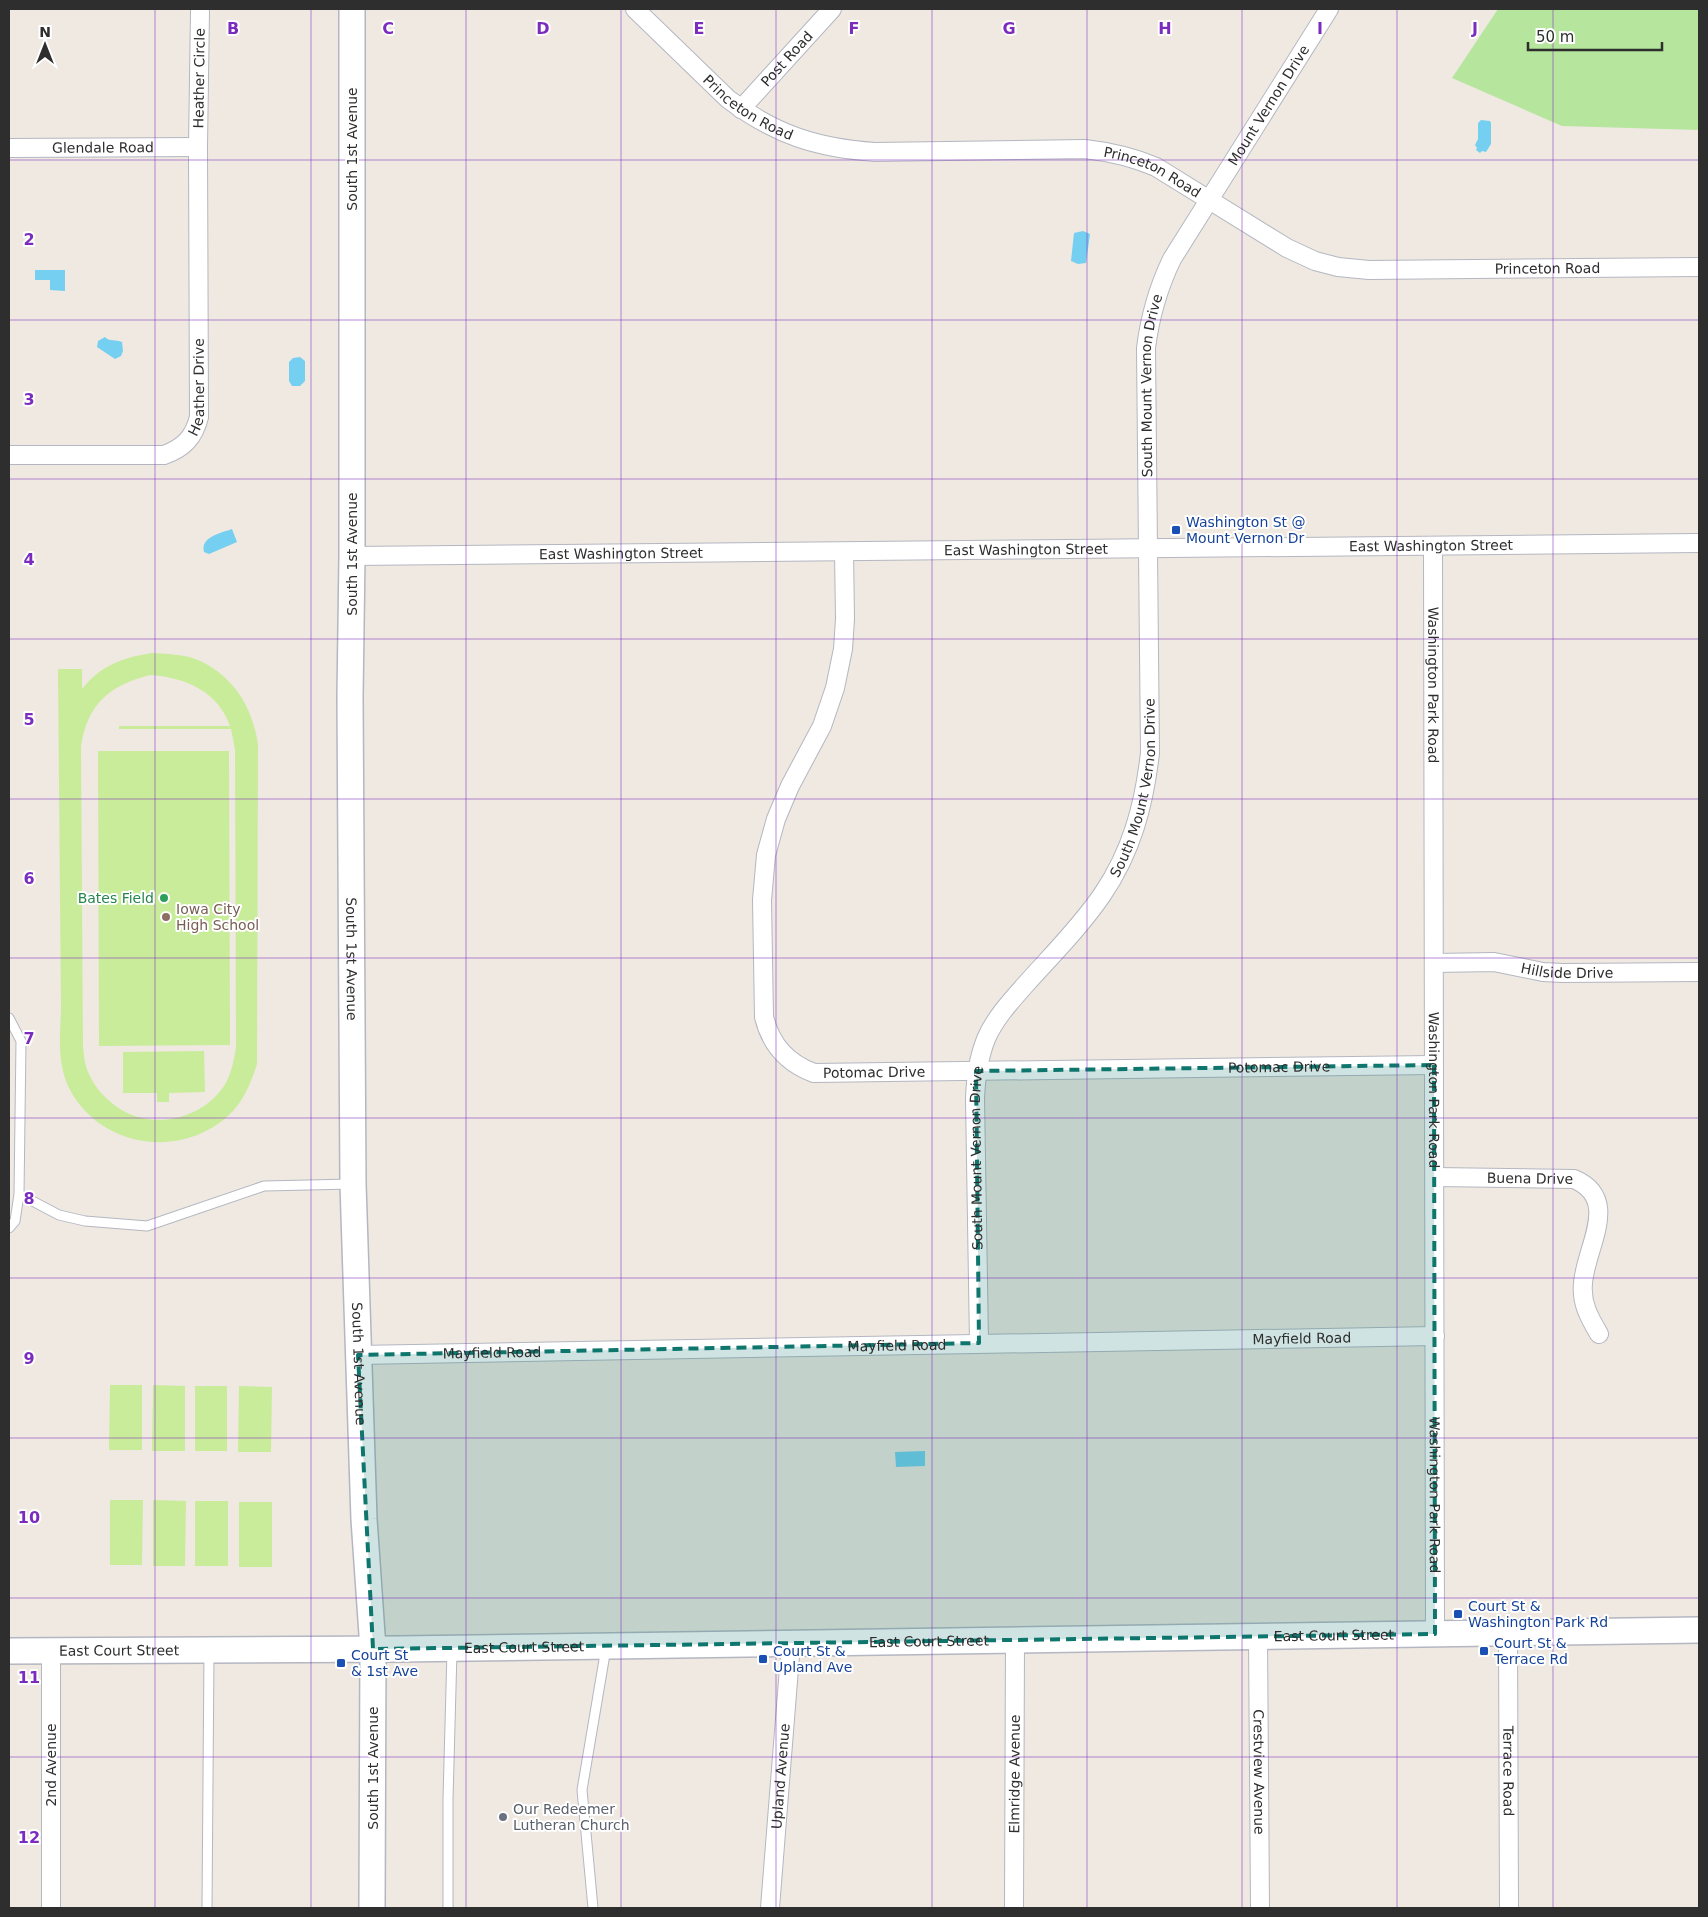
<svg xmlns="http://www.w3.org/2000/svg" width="1708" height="1917" font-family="'DejaVu Sans',sans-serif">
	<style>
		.green { fill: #b6e59e }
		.pitch { fill: #c9ec9a; fill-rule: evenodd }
		.water { fill: #75cff0 }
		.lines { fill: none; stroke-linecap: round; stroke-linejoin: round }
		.lane-casing { stroke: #b4b7c1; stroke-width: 11 }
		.street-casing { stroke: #b4b7c1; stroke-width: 20 }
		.secondary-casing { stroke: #b4b7c1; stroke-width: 28 }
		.lane { stroke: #fff; stroke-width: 9 }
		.street { stroke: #fff; stroke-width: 18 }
		.secondary { stroke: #fff; stroke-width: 25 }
		.marked { fill: #0f766e; fill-opacity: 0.2; stroke: #0f766e; stroke-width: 4; stroke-dasharray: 10 6; stroke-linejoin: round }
		.grid { fill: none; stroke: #7b2cbf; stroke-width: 1; stroke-opacity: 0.55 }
		.transit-dot { fill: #1a4fb4; stroke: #fff; stroke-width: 2 }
		.leisure-dot { fill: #2e9e5b; stroke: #fff; stroke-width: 2 }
		.education-dot { fill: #8d6e63; stroke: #fff; stroke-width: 2 }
		.worship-dot { fill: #6b7280; stroke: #fff; stroke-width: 2 }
		.labels { text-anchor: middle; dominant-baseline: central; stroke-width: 4; stroke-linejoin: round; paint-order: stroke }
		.street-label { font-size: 14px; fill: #2e2e2e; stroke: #fff }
		.transit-label { font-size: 14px; fill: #164399; stroke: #fff; text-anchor: start }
		.leisure-label { font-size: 14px; fill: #27864d; stroke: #fff; text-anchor: end }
		.education-label { font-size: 14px; fill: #785e54; stroke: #fff; text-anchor: start }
		.worship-label { font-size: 14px; fill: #5b616d; stroke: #fff; text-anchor: start }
		.grid-label { font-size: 16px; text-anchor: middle; font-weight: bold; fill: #7b2cbf; stroke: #fff; stroke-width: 4; stroke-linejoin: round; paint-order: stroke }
	</style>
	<rect width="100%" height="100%" fill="#efe9e1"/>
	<!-- green -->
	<path class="green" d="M 1498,9 L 1699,9 L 1699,130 L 1562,126 L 1452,78 Z"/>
	<!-- pitch -->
	<path class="pitch" d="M 152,653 C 167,654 184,654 198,660 C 234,676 253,708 258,745 L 257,1064 C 251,1083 243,1103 228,1116 C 179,1160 99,1147 69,1088 C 57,1063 60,1036 61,1009 L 58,669 L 82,669 L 82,689 C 101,665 122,658 152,653 ZM 150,675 C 184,677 218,691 230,726 L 119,726 L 119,729 L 231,729 L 235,750 L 236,1048 C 234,1059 232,1070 227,1081 C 206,1119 153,1132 117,1107 C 106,1099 96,1089 90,1076 C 85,1067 84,1057 83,1046 L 81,747 C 87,704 110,685 150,675 Z
		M 98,751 L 229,751 L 230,1045 L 99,1046 Z
		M 204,1051 L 205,1092 L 169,1093 L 169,1102 L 157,1102 L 157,1093 L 123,1093 L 123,1052 Z
		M 110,1385 L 142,1385 L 142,1450 L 109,1450 Z
		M 153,1385 L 185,1386 L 185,1451 L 152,1451 Z
		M 195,1386 L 227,1386 L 227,1451 L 195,1451 Z
		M 239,1386 L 272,1387 L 271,1452 L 238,1452 Z
		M 110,1500 L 143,1500 L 142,1565 L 110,1565 Z
		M 153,1500 L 186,1501 L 185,1566 L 153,1566 Z
		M 195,1501 L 228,1501 L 228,1566 L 195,1566 Z
		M 239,1502 L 272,1502 L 272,1567 L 239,1567 Z"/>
	<!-- water -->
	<path class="water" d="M 1481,120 L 1490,121 L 1491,123 L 1491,144 L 1486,152 L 1482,151 L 1480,153 L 1476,150 L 1477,148 L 1475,145 L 1478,139 L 1478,123 Z
		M 1083,231 L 1090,234 L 1086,263 L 1078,264 L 1071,261 L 1074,233 Z
		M 35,270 L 65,270 L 65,291 L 50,290 L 50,280 L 35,280 Z
		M 105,337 C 109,342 116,339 122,342 L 123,351 L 121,356 L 115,359 L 97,347 L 98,341 Z
		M 300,357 L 305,361 L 305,381 L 300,386 L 292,386 L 289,381 L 289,362 L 293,358 Z
		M 232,529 L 237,542 L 209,554 L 204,552 C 200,537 221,533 232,529 Z
		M 925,1451 L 925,1466 L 896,1467 L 895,1452 Z"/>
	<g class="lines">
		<defs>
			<path id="lane" d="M 9,1018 L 21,1041 L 19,1194 L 15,1221 L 9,1228
				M 19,1194 L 59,1215 L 85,1221 L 147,1226 L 264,1186 L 352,1184
				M 207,1908 L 209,1651
				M 448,1908 L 448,1799 L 452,1651
				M 593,1908 L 582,1790 L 606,1648"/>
			<g id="street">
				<path id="s1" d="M 635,9 L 728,99 C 776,135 817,148 875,152 L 1085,149 C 1111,152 1133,157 1156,167 L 1287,248 L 1315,261 L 1338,267 L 1369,270 L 1699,267"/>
				<path id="s2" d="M 741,109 L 832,9"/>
				<path id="s3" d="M 9,148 L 198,147"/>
				<path id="s4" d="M 9,455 L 164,455 C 184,448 194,437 199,417 L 198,147 L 200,11"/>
				<path id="s5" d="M 1433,546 L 1435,1634"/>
				<path id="s6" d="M 844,552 L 845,619 L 843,649 L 835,688 L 822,726 L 790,786 L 776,819 L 766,855 L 762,900 L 764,1017 C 771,1045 787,1063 814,1073 L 1434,1065"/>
				<path id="s7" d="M 352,556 L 1699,543"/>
				<path id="s8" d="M 1434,963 L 1494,962 L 1543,972 L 1563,973 L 1699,972"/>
				<path id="s9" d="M 1435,1177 L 1574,1179 C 1621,1199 1586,1246 1583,1283 C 1581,1303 1589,1317 1599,1334"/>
				<path id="s10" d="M 979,1343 L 975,1098 C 976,1077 978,1059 986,1039 C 995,1018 1011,1001 1026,984 C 1052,955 1080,927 1102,895 C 1132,851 1144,805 1150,753 L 1146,348 C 1150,316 1158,288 1172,259 L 1329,9"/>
				<path id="s11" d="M 358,1355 L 1435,1336"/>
				<path id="s12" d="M 1508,1633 L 1509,1908"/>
				<path id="s13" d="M 1258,1636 L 1260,1908"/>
				<path d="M 51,1651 L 51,1908"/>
				<path id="s14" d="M 770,1908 L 791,1643"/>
				<path id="s15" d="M 1014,1908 L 1015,1640"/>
			</g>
			<g id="secondary">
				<path id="s16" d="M 352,9 L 352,556 L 350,697 L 353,1184 L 364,1519 L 373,1649 L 372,1908"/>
				<path id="s17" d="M 9,1651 L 399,1649 L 1699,1630"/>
			</g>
		</defs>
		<!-- lane casing -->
		<use href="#lane" class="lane-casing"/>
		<!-- street casing -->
		<use href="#street" class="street-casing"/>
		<!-- secondary casing -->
		<use href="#secondary" class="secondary-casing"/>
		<!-- lane -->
		<use href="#lane" class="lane"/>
		<!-- street -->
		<use href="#street" class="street"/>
		<!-- secondary -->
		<use href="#secondary" class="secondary"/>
	</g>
	<!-- marked area -->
	<path class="marked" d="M 1434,1065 L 1435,1634 L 373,1649 L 358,1355 L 979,1343 L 976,1071 Z"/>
	<!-- grid -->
	<path class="grid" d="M 155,9 L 155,1908M 311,9 L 311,1908M 466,9 L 466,1908M 621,9 L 621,1908M 776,9 L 776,1908M 932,9 L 932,1908M 1087,9 L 1087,1908M 1242,9 L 1242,1908M 1397,9 L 1397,1908M 1553,9 L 1553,1908M 9,160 L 1699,160M 9,320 L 1699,320M 9,479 L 1699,479M 9,639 L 1699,639M 9,799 L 1699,799M 9,958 L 1699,958M 9,1118 L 1699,1118M 9,1278 L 1699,1278M 9,1438 L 1699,1438M 9,1598 L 1699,1598M 9,1757 L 1699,1757"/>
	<!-- markers -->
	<g class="transit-dot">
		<rect x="1171" y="525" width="10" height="10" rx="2.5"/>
		<rect x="1453" y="1609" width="10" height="10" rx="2.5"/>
		<rect x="1479" y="1646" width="10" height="10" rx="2.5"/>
		<rect x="758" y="1654" width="10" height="10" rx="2.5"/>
		<rect x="336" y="1658" width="10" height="10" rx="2.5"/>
	</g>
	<circle class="leisure-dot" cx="164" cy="898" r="5"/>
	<circle class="education-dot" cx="166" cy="917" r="5"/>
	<circle class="worship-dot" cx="503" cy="1817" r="5"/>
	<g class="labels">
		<!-- street labels -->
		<g class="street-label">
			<text stroke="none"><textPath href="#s2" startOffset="68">Post Road</textPath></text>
			<text stroke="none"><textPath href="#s4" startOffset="548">Heather Circle</textPath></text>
			<text stroke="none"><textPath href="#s10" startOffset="1322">Mount Vernon Drive</textPath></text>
			<text stroke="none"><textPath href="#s1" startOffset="151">Princeton Road</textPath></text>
			<text stroke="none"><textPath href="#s3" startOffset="94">Glendale Road</textPath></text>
			<text transform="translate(352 149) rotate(-90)">South 1st Avenue</text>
			<text stroke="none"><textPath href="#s1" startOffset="570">Princeton Road</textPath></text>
			<text stroke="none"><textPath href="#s1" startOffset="990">Princeton Road</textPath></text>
			<text stroke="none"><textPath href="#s4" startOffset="239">Heather Drive</textPath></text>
			<text stroke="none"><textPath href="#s10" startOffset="1010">South Mount Vernon Drive</textPath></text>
			<text stroke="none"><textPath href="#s7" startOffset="1079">East Washington Street</textPath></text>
			<text stroke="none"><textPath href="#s7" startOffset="674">East Washington Street</textPath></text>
			<text transform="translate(352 554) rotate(-90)">South 1st Avenue</text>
			<text stroke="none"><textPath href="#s7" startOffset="269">East Washington Street</textPath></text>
			<text stroke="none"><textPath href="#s5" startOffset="139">Washington Park Road</textPath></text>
			<text stroke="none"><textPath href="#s10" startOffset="605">South Mount Vernon Drive</textPath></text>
			<text stroke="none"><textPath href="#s16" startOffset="950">South 1st Avenue</textPath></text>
			<text stroke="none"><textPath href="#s8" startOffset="134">Hillside Drive</textPath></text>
			<text stroke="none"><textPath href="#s6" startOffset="1024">Potomac Drive</textPath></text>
			<text stroke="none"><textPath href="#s6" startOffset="619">Potomac Drive</textPath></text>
			<text stroke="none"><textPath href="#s5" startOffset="544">Washington Park Road</textPath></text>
			<text stroke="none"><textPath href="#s10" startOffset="185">South Mount Vernon Drive</textPath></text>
			<text stroke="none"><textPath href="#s9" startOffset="95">Buena Drive</textPath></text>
			<text stroke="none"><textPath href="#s11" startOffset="944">Mayfield Road</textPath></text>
			<text stroke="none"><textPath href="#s11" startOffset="539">Mayfield Road</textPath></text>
			<text stroke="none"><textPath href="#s11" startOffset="134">Mayfield Road</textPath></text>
			<text stroke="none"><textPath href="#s16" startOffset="1355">South 1st Avenue</textPath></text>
			<text stroke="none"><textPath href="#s5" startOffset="949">Washington Park Road</textPath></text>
			<text stroke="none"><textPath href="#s17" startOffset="1325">East Court Street</textPath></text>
			<text stroke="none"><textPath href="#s17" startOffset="920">East Court Street</textPath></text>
			<text stroke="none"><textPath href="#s17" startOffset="515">East Court Street</textPath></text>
			<text stroke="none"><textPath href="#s17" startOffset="110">East Court Street</textPath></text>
			<text transform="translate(51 1765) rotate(-90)">2nd Avenue</text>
			<text transform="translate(373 1768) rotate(-90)">South 1st Avenue</text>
			<text stroke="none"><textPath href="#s12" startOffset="138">Terrace Road</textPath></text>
			<text stroke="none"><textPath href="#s13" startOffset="136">Crestview Avenue</textPath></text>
			<text stroke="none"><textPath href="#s15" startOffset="134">Elmridge Avenue</textPath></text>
			<text stroke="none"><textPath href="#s14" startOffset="132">Upland Avenue</textPath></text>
		</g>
		<!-- transit labels -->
		<g class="transit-label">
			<text x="1186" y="522">Washington St @<tspan x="1186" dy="16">Mount Vernon Dr</tspan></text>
			<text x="1468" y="1606">Court St &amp;<tspan x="1468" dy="16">Washington Park Rd</tspan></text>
			<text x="1494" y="1643">Court St &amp;<tspan x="1494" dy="16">Terrace Rd</tspan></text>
			<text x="773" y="1651">Court St &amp;<tspan x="773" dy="16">Upland Ave</tspan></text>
			<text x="351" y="1655">Court St<tspan x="351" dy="16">&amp; 1st Ave</tspan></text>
		</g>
		<!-- leisure labels -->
		<g class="leisure-label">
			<text x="154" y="898">Bates Field</text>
		</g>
		<!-- education labels -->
		<g class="education-label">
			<text x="176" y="909">Iowa City<tspan x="176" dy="16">High School</tspan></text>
		</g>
		<!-- worship labels -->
		<g class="worship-label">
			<text x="513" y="1809">Our Redeemer<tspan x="513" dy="16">Lutheran Church</tspan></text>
		</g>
	</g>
	<g class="grid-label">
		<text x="233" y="34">B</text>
		<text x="388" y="34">C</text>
		<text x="543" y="34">D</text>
		<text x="699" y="34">E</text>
		<text x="854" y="34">F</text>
		<text x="1009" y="34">G</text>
		<text x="1165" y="34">H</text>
		<text x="1320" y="34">I</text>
		<text x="1475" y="34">J</text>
		<text x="29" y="245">2</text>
		<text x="29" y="405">3</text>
		<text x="29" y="565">4</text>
		<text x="29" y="725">5</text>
		<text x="29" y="884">6</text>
		<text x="29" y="1044">7</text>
		<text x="29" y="1204">8</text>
		<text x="29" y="1364">9</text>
		<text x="29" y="1523">10</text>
		<text x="29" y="1683">11</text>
		<text x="29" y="1843">12</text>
	</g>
	<!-- border -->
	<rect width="1708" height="1917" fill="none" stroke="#2e2e2e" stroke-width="20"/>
	<!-- north arrow -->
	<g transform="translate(45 45)" stroke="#ffffff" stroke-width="4" paint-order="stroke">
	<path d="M0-4L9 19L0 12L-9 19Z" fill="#2e2e2e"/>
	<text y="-8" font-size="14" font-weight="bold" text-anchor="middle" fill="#2e2e2e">N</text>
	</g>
	<!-- scale -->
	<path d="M1528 42v8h134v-8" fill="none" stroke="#2e2e2e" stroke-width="2.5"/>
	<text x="1536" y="42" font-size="15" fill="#2e2e2e" stroke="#ffffff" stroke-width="4" paint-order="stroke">50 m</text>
</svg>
